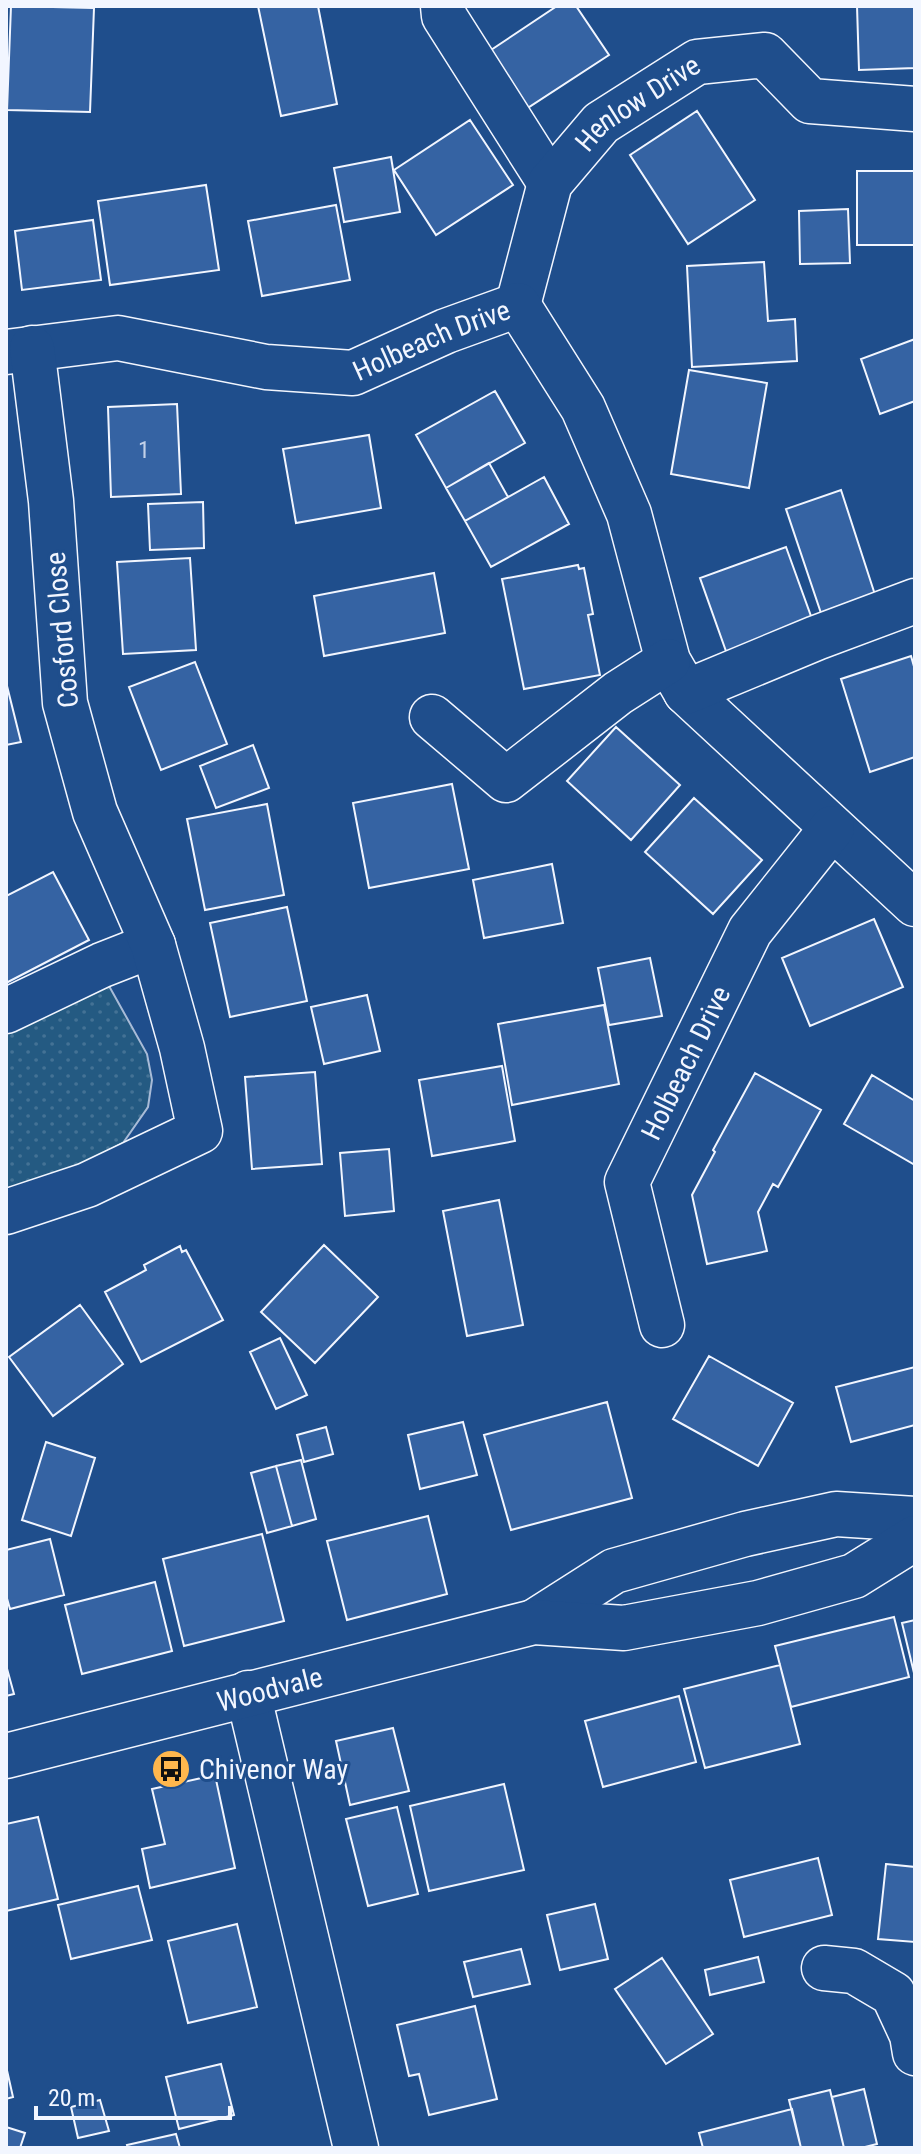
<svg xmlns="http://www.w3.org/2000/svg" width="921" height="2154" font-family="'Roboto Condensed',sans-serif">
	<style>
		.grass { fill: url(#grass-dots); stroke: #a8bbd7; stroke-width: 2 }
		.building { fill: #3563a3; stroke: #f2f6ff; stroke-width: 2 }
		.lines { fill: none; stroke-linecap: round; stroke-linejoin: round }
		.pedestrian-casing { stroke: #f2f6ff; stroke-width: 47 }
		.minor-casing { stroke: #f2f6ff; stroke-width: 47 }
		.pedestrian { stroke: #1f4e8c; stroke-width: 44 }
		.minor { stroke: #1f4e8c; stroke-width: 44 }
		.labels { text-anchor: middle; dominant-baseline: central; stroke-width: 6; stroke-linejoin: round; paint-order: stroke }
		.number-label { font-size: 24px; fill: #c3d1e8 }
		.street-label { font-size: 28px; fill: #f2f6ff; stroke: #1f4e8c }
		.poi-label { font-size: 28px; fill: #f2f6ff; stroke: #1f4e8c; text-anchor: start }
	</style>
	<defs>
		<pattern id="grass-dots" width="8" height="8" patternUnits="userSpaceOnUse" patternTransform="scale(2)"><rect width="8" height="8" fill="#245a82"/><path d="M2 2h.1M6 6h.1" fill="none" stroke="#447295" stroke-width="1.8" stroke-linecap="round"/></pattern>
	</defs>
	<rect width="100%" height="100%" fill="#1f4e8c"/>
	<!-- grass -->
	<path class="grass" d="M 104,977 L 147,1054 L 152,1080 L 148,1107 L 123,1143 L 65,1174 L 6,1191 L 6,1031 Z"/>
	<!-- building -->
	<path class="building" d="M 11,6 L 94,8 L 90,112 L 7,110 Z
		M 258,6 L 318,6 L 337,104 L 281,116 Z
		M 557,6 L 576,6 L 609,55 L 526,109 L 488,52 Z
		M 857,6 L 915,6 L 915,68 L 859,70 Z
		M 697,111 L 755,200 L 688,244 L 630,155 Z
		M 470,120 L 513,185 L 436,235 L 394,170 Z
		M 391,157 L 400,212 L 344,222 L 334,168 Z
		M 857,171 L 915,171 L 915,245 L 857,245 Z
		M 206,185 L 219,270 L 110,285 L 98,201 Z
		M 336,205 L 350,280 L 262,296 L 248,221 Z
		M 848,209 L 850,263 L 800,264 L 799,211 Z
		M 93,220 L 101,280 L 22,290 L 15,231 Z
		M 764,262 L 768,321 L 795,319 L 797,361 L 692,367 L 687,266 Z
		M 915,339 L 915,401 L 880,414 L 861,359 Z
		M 689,370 L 767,383 L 749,488 L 671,474 Z
		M 495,391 L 525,443 L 446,488 L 416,435 Z
		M 177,404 L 181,494 L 111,497 L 108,407 Z
		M 369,435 L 381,508 L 296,523 L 283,449 Z
		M 489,463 L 508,497 L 465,521 L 446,488 Z
		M 544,477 L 569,524 L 491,567 L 465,521 Z
		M 841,490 L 879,607 L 825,625 L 786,509 Z
		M 203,502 L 204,548 L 150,550 L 148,504 Z
		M 786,547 L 812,619 L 757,639 L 759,644 L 727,654 L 700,578 Z
		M 190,558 L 196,650 L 123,654 L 117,562 Z
		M 578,565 L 579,569 L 584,568 L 593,614 L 588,615 L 600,675 L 524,689 L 502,579 Z
		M 434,573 L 445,633 L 324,656 L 314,596 Z
		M 911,656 L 915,670 L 915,757 L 870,772 L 841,679 Z
		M 195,662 L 227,744 L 161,770 L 129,687 Z
		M 6,682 L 21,742 L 6,745 Z
		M 616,727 L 680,785 L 631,840 L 567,781 Z
		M 253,745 L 269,788 L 216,808 L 200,766 Z
		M 452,784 L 469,869 L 369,888 L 353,803 Z
		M 694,798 L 762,860 L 713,914 L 645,852 Z
		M 267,804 L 284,895 L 205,910 L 187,819 Z
		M 552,864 L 563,923 L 484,938 L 473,880 Z
		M 53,872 L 89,940 L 6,983 L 6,896 Z
		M 287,907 L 307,1001 L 230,1017 L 210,923 Z
		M 874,919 L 903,987 L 810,1026 L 782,958 Z
		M 650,958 L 662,1016 L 609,1025 L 598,968 Z
		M 367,995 L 380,1051 L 324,1064 L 311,1007 Z
		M 604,1005 L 619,1084 L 512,1105 L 498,1024 Z
		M 502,1066 L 515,1141 L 432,1156 L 419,1080 Z
		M 315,1072 L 322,1164 L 252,1169 L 245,1077 Z
		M 755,1073 L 821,1110 L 778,1187 L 773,1184 L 758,1212 L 767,1251 L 707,1264 L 692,1195 L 715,1152 L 713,1150 Z
		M 872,1075 L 915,1101 L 915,1165 L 844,1124 Z
		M 389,1149 L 394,1211 L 345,1216 L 340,1153 Z
		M 499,1200 L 523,1325 L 467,1336 L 443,1211 Z
		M 324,1245 L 378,1297 L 315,1363 L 261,1312 Z
		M 180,1246 L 182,1252 L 186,1250 L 223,1320 L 141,1362 L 105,1292 L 146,1270 L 144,1265 Z
		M 80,1305 L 123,1364 L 53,1416 L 9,1357 Z
		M 280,1338 L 307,1395 L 276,1409 L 250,1352 Z
		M 709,1356 L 793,1403 L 758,1466 L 673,1419 Z
		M 915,1367 L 915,1425 L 851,1442 L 836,1387 Z
		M 607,1402 L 632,1498 L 511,1530 L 484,1435 Z
		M 463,1422 L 477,1475 L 420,1489 L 408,1435 Z
		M 326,1427 L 333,1454 L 304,1462 L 297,1435 Z
		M 46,1442 L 95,1458 L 71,1536 L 22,1520 Z
		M 301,1460 L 316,1519 L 292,1526 L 276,1466 Z
		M 276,1466 L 292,1526 L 267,1533 L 251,1473 Z
		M 428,1516 L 447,1594 L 347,1620 L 327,1541 Z
		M 262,1534 L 284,1621 L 184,1646 L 163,1559 Z
		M 50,1539 L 64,1595 L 10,1609 L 6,1595 L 6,1550 Z
		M 155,1582 L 172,1651 L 82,1674 L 65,1605 Z
		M 894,1617 L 909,1677 L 791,1707 L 775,1646 Z
		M 915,1620 L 915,1673 L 914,1673 L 902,1623 Z
		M 6,1665 L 14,1694 L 6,1696 Z
		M 780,1665 L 800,1744 L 705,1768 L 684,1689 Z
		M 679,1696 L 696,1762 L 603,1787 L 585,1721 Z
		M 393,1728 L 409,1791 L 350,1805 L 336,1741 Z
		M 215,1775 L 235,1868 L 150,1888 L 142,1849 L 165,1844 L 152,1789 Z
		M 504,1784 L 524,1870 L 429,1891 L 410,1806 Z
		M 397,1807 L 418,1894 L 368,1906 L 346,1819 Z
		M 38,1817 L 58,1899 L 6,1911 L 6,1824 Z
		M 818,1858 L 832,1915 L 744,1937 L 730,1880 Z
		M 886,1864 L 915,1867 L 915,1942 L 878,1939 Z
		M 138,1886 L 152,1940 L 71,1959 L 58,1905 Z
		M 595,1904 L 608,1959 L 560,1970 L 547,1915 Z
		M 237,1924 L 257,2007 L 188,2023 L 168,1941 Z
		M 521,1949 L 530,1984 L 473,1997 L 464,1962 Z
		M 758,1957 L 764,1982 L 710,1995 L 705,1970 Z
		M 662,1958 L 713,2034 L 666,2064 L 615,1989 Z
		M 475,2006 L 497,2099 L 429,2115 L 419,2074 L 409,2076 L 397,2025 Z
		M 221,2064 L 234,2115 L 179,2129 L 166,2077 Z
		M 6,2066 L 13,2097 L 6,2099 Z
		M 864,2089 L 877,2144 L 861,2148 L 844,2148 L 832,2097 Z
		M 830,2090 L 844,2148 L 801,2148 L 789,2100 Z
		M 100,2100 L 109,2131 L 78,2138 L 71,2107 Z
		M 792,2109 L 801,2148 L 703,2148 L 699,2133 Z
		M 6,2127 L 25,2133 L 20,2148 L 6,2148 Z
		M 176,2134 L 180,2148 L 128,2148 L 127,2145 Z"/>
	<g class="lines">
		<defs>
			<path id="pedestrian" d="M 6,1011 L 102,965 L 153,945"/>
			<g id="minor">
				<path d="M 443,6 L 444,16 L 550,183"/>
				<path id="s1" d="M 518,305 L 550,183 L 601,123 L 697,62 L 765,55 L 810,101 L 915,109"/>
				<path id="s2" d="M 6,352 L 118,338 L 266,367 L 353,373 L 446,331 L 518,305 L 583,408 L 629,514 L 668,661 L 686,692 L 915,904"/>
				<path d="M 686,692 L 816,638 L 915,601"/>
				<path d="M 432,717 L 506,780 L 618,693 L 668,661"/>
				<path d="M 6,1212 L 87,1185 L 200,1131 L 182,1048 L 153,945 L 95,812 L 65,703 L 51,501 L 32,348"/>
				<path id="s3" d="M 662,1325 L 627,1182 L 750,931 L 832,828"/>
				<path d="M 534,1622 L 614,1571 L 745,1534 L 836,1514 L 915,1519"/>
				<path d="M 248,1693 L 356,2148"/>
				<path id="s4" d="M 6,1756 L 534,1622 L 624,1628 L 758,1603 L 854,1576 L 915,1538"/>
				<path d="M 824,1968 L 854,1971 L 893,1994 L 912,2035 L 915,2053"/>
			</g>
		</defs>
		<!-- pedestrian casing -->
		<use href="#pedestrian" class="pedestrian-casing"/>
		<!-- minor casing -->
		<use href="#minor" class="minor-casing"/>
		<!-- pedestrian -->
		<use href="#pedestrian" class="pedestrian"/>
		<!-- minor -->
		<use href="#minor" class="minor"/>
	</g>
	<!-- icons -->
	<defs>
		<symbol id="bus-disc" viewBox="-11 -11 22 22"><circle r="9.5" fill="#ffb74d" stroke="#1f4e8c"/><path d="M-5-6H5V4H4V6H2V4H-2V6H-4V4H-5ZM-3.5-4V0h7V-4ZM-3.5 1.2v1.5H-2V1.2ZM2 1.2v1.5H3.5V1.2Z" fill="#111"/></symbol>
	</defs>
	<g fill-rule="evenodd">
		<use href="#bus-disc" x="149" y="1747" width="44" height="44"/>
	</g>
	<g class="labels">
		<!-- number labels -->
		<g class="number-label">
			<text x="144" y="450">1</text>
		</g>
		<!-- street labels -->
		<g class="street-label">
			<text stroke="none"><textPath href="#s1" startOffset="246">Henlow Drive</textPath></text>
			<text stroke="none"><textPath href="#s2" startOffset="436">Holbeach Drive</textPath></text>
			<text transform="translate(62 630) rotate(-95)">Cosford Close</text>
			<text stroke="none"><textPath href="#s3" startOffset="280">Holbeach Drive</textPath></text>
			<text stroke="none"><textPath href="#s4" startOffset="272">Woodvale</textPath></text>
		</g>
		<!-- poi labels -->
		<g class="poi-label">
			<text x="199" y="1769">Chivenor Way</text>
		</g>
	</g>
	<!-- border -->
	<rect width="921" height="2154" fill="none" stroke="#f2f6ff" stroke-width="16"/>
	<!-- scale -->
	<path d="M36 2106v12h194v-12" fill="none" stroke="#f2f6ff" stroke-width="4"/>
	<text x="48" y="2106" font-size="24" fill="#f2f6ff" stroke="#1f4e8c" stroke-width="6" paint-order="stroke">20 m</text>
</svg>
